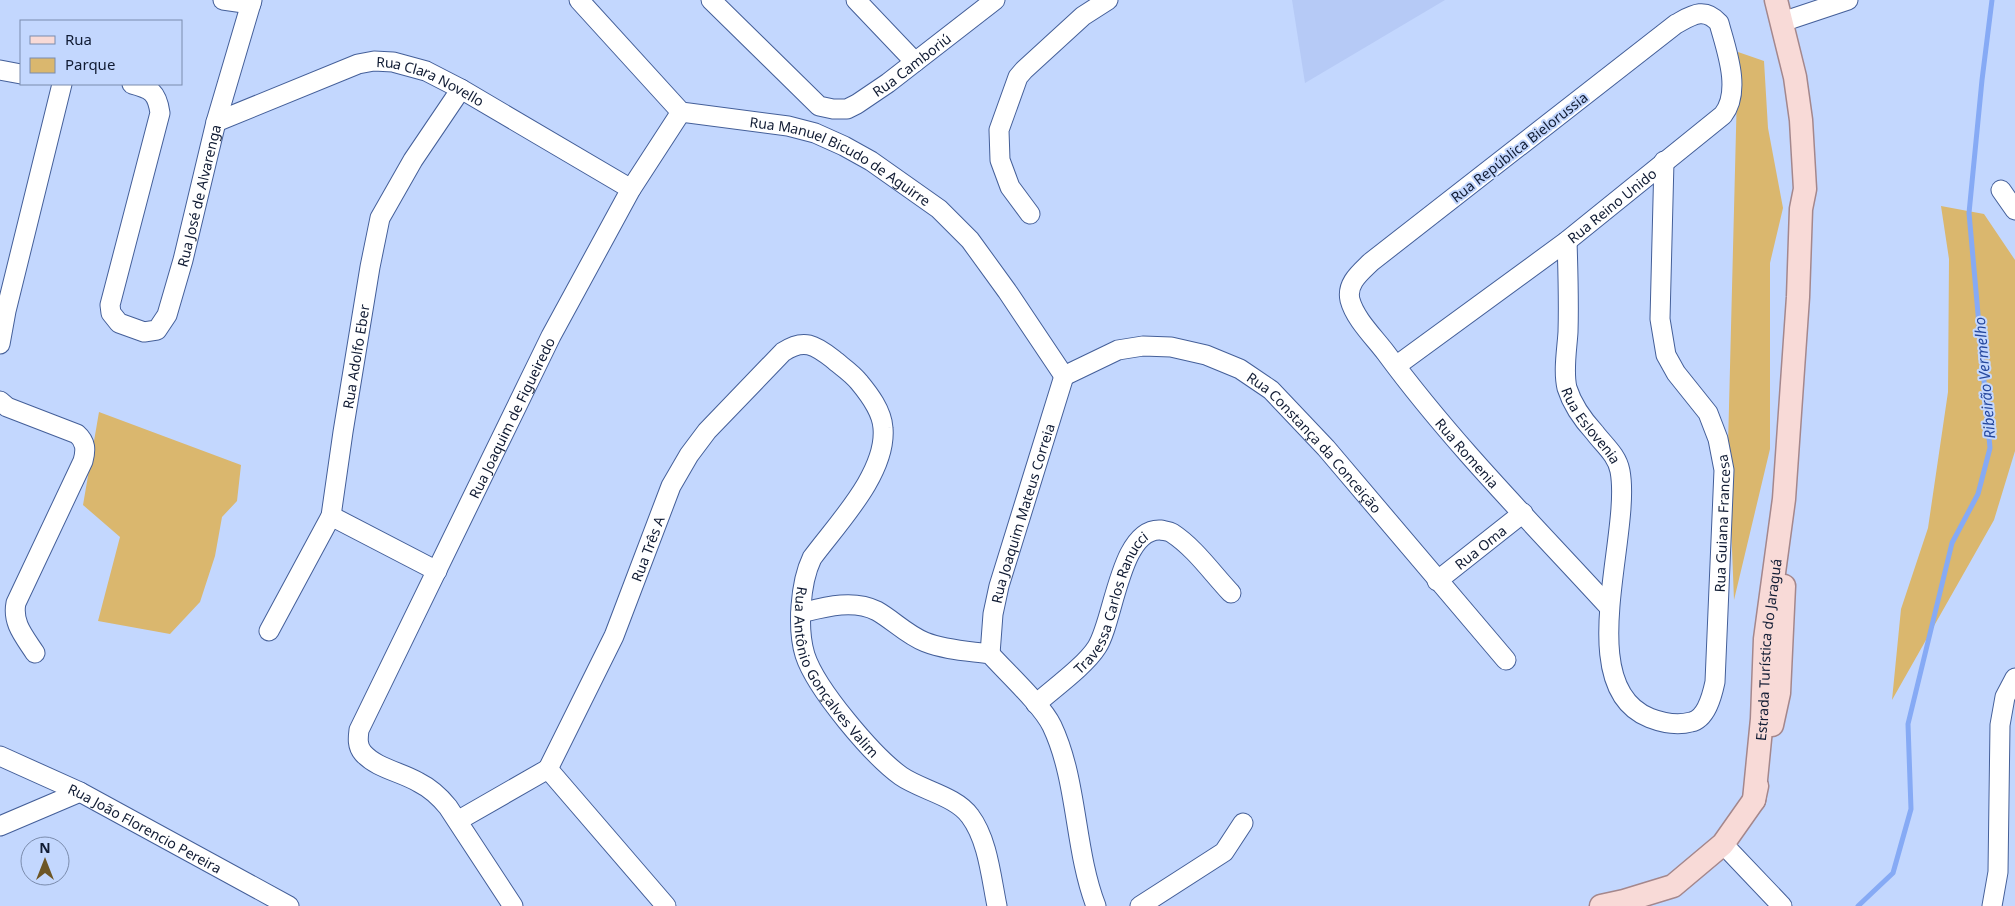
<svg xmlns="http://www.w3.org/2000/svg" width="2015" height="906" font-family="'Noto Sans',sans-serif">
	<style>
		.built { fill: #b6caf6 }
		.green { fill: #dab76e }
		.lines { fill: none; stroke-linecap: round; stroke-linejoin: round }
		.stream { stroke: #86aaf5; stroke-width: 5 }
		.minor-casing { stroke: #445f99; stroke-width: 21 }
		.major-casing { stroke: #a4878c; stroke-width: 25 }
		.minor { stroke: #fff; stroke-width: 19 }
		.major { stroke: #f8dad7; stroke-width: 22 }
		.labels { text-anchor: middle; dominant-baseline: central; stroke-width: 4; stroke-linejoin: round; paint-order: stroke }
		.street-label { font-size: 14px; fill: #101b33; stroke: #c3d7fe }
		.water-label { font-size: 15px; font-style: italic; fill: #24479d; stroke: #c3d7fe }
	</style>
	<rect width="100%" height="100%" fill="#c3d7fe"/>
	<!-- built -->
	<path class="built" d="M 1292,0 L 1445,0 L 1305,83 Z"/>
	<!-- green -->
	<path class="green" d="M 1738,52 L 1764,61 L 1768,128 L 1783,208 L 1770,263 L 1770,449 L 1734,600 L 1728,446 Z
		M 1941,206 L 1984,214 L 2015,260 L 2015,451 L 1994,520 L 1892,700 L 1901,609 L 1928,528 L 1948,392 L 1949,259 Z
		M 99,412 L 241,465 L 237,501 L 222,517 L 215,556 L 200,602 L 170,634 L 98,621 L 120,537 L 83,505 Z"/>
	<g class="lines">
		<!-- stream -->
		<path class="stream" d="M 1858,906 L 1893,873 L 1911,809 L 1908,724 L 1952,543 L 1978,494 L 1990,448 L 1969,213 L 1982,80 L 1992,0"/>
		<defs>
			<g id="minor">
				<path d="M 223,0 L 251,4"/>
				<path id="s1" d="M 579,0 L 681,112 L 788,126 L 815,133 L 844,146 L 871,161 L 939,209 L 970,240 L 1007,291 L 1064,376"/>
				<path id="s2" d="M 711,0 L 819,106 L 833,109 L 847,109 L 857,104 L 888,83 L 995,0"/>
				<path d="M 856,0 L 915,62"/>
				<path d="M 1782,22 L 1848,0"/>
				<path d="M 0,70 L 21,74"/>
				<path id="s3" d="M 132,84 C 151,89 157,92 160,113 L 110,305 L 111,313 L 119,323 L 144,332 L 157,330 L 167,315 L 183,260 L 216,122 L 252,0"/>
				<path id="s4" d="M 216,122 L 358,64 L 374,61 L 393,62 L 426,71 L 461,89 L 631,189"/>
				<path d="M 2001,190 L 2015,210"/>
				<path d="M 1030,214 L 1010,187 L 1000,160 L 999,130 L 1018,77 L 1024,70 L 1083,16 L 1108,0"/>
				<path id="s5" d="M 1567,241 C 1568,271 1569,301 1568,332 C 1567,349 1563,371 1567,388 C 1572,404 1584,421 1595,433 C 1604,445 1617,455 1620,471 C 1632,535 1571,687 1650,718 C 1663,723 1677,726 1691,722 C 1706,719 1712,696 1715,682 L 1724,470 L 1718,439 L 1708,413 L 1676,373 L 1666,355 L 1660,319 L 1664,161"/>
				<path d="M 0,344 L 6,311 L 62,84"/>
				<path id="s6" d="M 1396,366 L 1567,241 L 1723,115 C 1742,91 1726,49 1719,23 C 1704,6 1691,16 1676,24 L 1371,262 C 1361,272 1346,283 1350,300 C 1355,319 1374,337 1386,353 C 1453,444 1533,524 1609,607"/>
				<path id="s7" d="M 1064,376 L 1118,350 L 1143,346 L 1171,347 L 1206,355 L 1240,369 L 1271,390 L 1326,448 L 1506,660"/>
				<path d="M 0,401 L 7,407 L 77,434 C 86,442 86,450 83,461 L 16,603 C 12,623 24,636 35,653"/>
				<path d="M 331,516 L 437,571"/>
				<path id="s8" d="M 1437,581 L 1523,513"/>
				<path d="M 801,613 C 825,607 853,599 877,611 C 893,620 907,635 925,642 C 945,650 969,651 990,654 C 1006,672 1042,705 1052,726 C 1078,781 1074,849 1096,906"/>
				<path id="s9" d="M 269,631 L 331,516 L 343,432 L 370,267 L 380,218 L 413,160 L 461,89"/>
				<path id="s10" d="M 990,654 L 993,614 L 999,586 L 1064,376"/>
				<path id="s11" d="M 1036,704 C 1054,688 1085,666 1097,647 C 1114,621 1120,527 1161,530 C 1165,531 1169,531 1172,533 C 1195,548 1212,573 1231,593"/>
				<path id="s12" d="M 0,756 L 80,792 L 289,906"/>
				<path id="s13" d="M 548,769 L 614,636 L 671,486 L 689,455 L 707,431 L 783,352 C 804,338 815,345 833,359 C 841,366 852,373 859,382 C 869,394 882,411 883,428 C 887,473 837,524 812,558 C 800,583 797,629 805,655 C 816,689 873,756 901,776 C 921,790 956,796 970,816 C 988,840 991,877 997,906"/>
				<path d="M 548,769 L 666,906"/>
				<path d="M 459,820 L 548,769"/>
				<path d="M 0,826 L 80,792"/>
				<path d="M 1723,844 L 1782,906"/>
				<path id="s14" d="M 513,906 L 448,807 C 440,797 430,788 418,782 C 401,772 376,768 363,753 C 357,746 358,738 359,730 L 551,336 L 631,189 L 681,112"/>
				<path d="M 1140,906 L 1224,852 L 1243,823"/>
				<path d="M 1992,906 L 1998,872 L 2000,725 L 2005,697 L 2015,678"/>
			</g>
			<g id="major">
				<path d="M 1772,725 L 1779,693 L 1784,586"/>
				<path id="s15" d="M 1754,800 L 1762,719 L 1765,639 L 1784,499 L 1798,297 L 1801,209 L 1805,189 L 1801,120 L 1795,77 L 1776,0"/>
				<path d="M 1601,906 L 1624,901 L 1673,886 L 1723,844 L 1754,800 L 1757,786"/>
			</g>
		</defs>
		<!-- minor casing -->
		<use href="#minor" class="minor-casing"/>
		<!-- major casing -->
		<use href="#major" class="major-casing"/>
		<!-- minor -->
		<use href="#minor" class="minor"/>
		<!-- major -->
		<use href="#major" class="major"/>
	</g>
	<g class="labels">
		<!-- street labels -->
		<g class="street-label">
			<text stroke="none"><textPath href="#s2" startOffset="258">Rua Camboriú</textPath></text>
			<text stroke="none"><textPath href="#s4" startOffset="230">Rua Clara Novello</textPath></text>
			<text transform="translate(1519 147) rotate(-38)">Rua República Bielorussia</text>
			<text stroke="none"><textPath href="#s1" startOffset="321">Rua Manuel Bicudo de Aguirre</textPath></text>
			<text stroke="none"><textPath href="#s3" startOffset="445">Rua José de Alvarenga</textPath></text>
			<text stroke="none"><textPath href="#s6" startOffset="269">Rua Reino Unido</textPath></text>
			<text stroke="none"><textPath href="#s9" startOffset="292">Rua Adolfo Eber</textPath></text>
			<text stroke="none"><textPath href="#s14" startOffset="592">Rua Joaquim de Figueiredo</textPath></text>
			<text stroke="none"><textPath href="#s5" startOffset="192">Rua Eslovenia</textPath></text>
			<text stroke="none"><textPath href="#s7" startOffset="291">Rua Constança da Conceição</textPath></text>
			<text stroke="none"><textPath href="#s6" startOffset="1182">Rua Romenia</textPath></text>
			<text stroke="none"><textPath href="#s10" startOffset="145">Rua Joaquim Mateus Correia</textPath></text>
			<text stroke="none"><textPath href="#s5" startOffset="760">Rua Guiana Francesa</textPath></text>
			<text stroke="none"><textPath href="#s8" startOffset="55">Rua Oma</textPath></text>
			<text stroke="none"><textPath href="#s13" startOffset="242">Rua Três A</textPath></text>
			<text stroke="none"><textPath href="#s11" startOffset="130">Travessa Carlos Ranucci</textPath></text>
			<text stroke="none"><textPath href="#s15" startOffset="151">Estrada Turística do Jaraguá</textPath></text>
			<text stroke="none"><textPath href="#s13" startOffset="905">Rua Antônio Gonçalves Valim</textPath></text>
			<text stroke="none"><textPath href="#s12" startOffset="162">Rua João Florencio Pereira</textPath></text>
		</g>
		<!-- water labels -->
		<g class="water-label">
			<text transform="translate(1984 378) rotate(-95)">Ribeirão Vermelho</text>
		</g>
	</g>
	<!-- legend -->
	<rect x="20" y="20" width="162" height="65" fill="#c3d7fe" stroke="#7b8cad"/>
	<rect x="30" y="36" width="25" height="8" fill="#f8dad7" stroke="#7b8cad"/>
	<text x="65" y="45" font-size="15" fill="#101b33">Rua</text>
	<rect x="30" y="58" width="25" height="15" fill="#dab76e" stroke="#7b8cad"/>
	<text x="65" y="70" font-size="15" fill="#101b33">Parque</text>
	<!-- north arrow -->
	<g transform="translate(45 861)"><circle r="24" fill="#c3d7fe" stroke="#7b8cad"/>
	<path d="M0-4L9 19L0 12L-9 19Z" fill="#6d5626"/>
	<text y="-8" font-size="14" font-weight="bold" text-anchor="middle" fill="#101b33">N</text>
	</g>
</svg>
